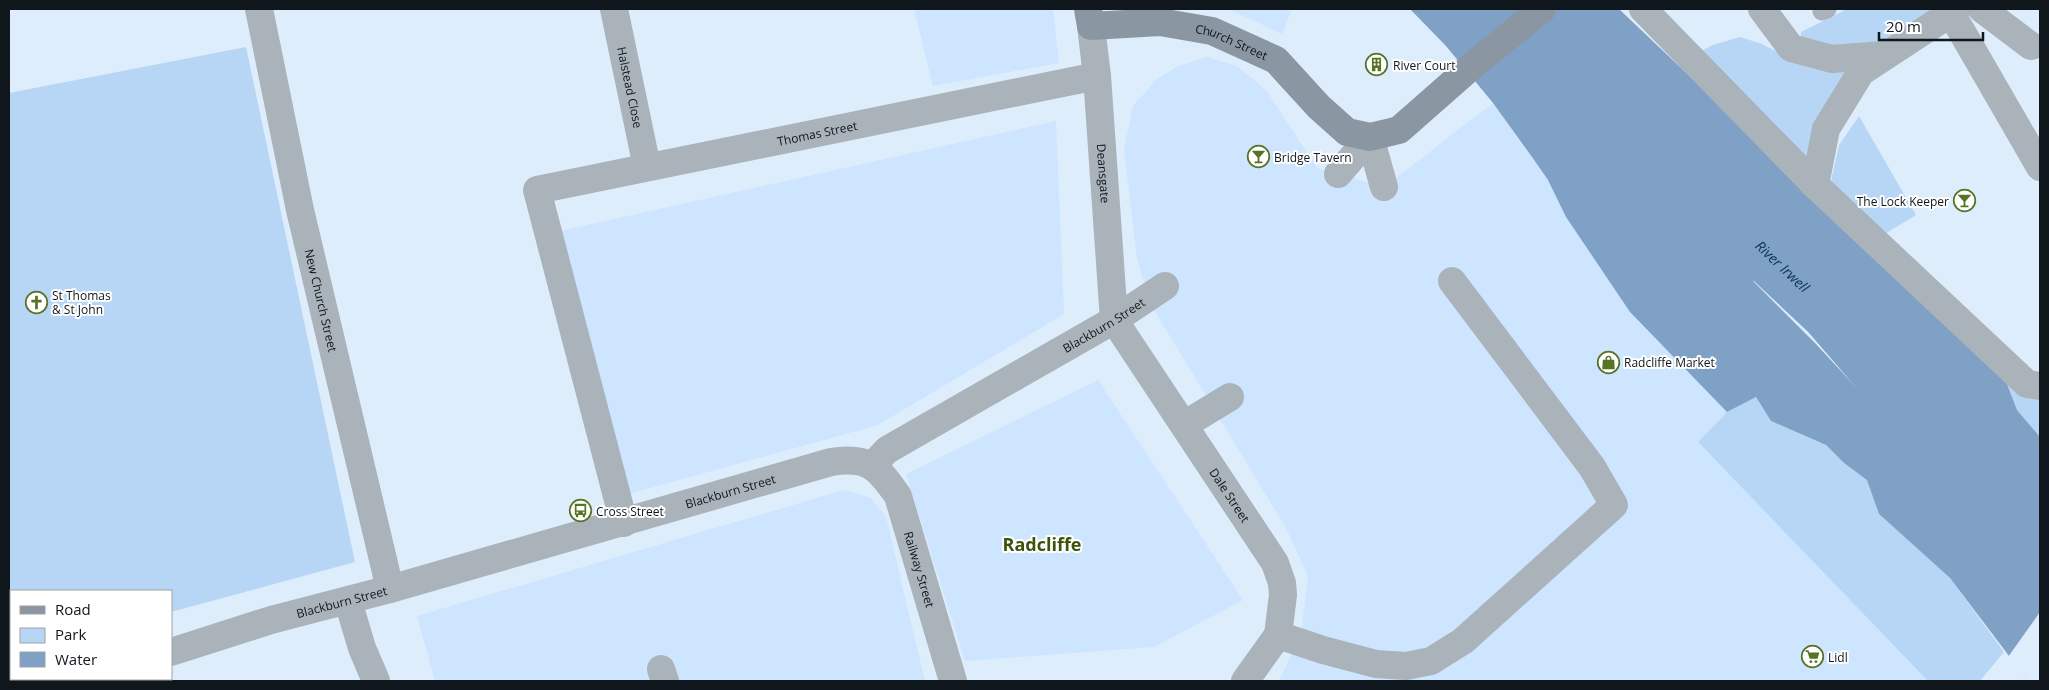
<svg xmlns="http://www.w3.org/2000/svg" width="2049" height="690" font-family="'Open Sans',sans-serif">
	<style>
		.built { fill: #cde5fe }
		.green { fill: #b7d6f6 }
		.water { fill: #7fa1c6; fill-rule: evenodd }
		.pier { fill: #deedfc }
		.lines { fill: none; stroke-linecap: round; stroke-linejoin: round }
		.river { stroke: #7fa1c6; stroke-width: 62 }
		.lane { stroke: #aab2ba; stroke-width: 19 }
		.street { stroke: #aab2ba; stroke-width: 28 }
		.secondary { stroke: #8a96a2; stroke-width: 28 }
		.labels { text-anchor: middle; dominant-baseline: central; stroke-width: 4; stroke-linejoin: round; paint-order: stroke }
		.street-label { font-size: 12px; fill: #0f161c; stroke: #fff }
		.poi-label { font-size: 12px; fill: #0f161c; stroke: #fff; text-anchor: start }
		.water-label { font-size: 14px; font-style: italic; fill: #093155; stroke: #fff }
		.district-label { font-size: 18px; font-weight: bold; fill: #3c5409; stroke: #fff }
	</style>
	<rect width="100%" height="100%" fill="#deedfc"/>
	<!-- built -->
	<path class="built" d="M 914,9 L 1053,9 L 1059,63 L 933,86 Z
		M 1228,9 L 1292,9 L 1282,34 Z
		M 1207,57 L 1237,66 L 1266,90 L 1317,168 L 1384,187 L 1493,103 L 1548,180 L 1566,217 L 1630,312 L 1727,412 L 1698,442 L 1928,681 L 1279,681 L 1301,634 L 1308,576 L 1286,528 L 1151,305 L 1137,259 L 1124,149 L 1133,106 L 1157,79 L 1178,66 Z
		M 1056,121 L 1064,314 L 878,425 L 629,494 L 560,231 Z
		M 1098,380 L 1243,600 L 1154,647 L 965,661 L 906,474 Z
		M 844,490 L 871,498 L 886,517 L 925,681 L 435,681 L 417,616 Z"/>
	<!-- green -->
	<path class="green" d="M 1847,9 L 1934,9 L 1900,38 L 1866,48 L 1800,46 L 1801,32 Z
		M 1740,37 L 1762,44 L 1789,58 L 1861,63 L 1813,173 L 1697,53 L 1713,45 Z
		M 246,47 L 355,562 L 171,612 L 171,591 L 11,591 L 11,655 L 9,656 L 9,93 Z
		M 1859,116 L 1916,215 L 1883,235 L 1831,181 L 1839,145 Z
		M 2007,384 L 2040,392 L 2040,437 L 2017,410 Z
		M 1756,397 L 1771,421 L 1826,445 L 1844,463 L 1868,480 L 1879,514 L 1950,578 L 2004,652 L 1980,681 L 1928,681 L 1698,442 L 1727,412 Z"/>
	<!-- water -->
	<path class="water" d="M 1410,9 L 1619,9 L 1800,181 L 2007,384 L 2017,410 L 2040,437 L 2040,681 L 2028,681 L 1950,578 L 1879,514 L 1867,480 L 1844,463 L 1826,445 L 1771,421 L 1756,397 L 1727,412 L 1630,312 L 1566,217 L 1548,180 L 1532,157 L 1493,103 L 1446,46 ZM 1754,226 L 1883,330 L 1942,398 L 1959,442 L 2007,501 L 2000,514 L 1988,513 L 1907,442 L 1815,343 L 1754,282 L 1732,233 Z"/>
	<!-- pier -->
	<path class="pier" d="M 2040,612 L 2040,681 L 2028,681 L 2008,657 Z"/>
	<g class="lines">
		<!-- river -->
		<path class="river" id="s1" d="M 1681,170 L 1831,311 L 2040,553"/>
		<!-- lane -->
		<path class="lane" d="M 1822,11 L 1827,9
			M 128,679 L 129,681"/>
		<!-- street -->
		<g class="street">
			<path id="s2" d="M 259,9 L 300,210 L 390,589"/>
			<path id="s3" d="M 614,9 L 647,167"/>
			<path d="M 1643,9 L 1815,185"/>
			<path d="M 1762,9 L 1791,48 L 1832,59 L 1884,55"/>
			<path d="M 1957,9 L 1861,72 L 1826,129 L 1815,185 L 2027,384 L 2040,386"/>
			<path d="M 1982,9 L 2031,46"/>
			<path d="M 1951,13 L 2040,167"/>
			<path id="s4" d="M 1091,26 L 1097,76 L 1114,320 L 1275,563 L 1282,583 L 1283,595 L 1278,635 L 1245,681"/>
			<path d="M 1370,137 L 1384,187"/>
			<path d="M 1338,174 L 1370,137"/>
			<path d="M 1184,425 L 1230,397"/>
			<path id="s5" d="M 872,466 L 887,450 L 1114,320 L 1165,286"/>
			<path id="s6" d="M 624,523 L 537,190 L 1097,76"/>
			<path d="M 348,601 L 362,648 L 376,681"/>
			<path d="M 1278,635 L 1323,650 L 1376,664 L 1406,666 L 1431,661 L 1463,641 L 1614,505 L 1592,467 L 1452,281"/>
			<path id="s7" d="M 171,652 L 271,620 L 390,589 L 831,462 C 868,456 878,467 898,496 L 953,681"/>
			<path d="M 661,669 L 665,681"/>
			<path d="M 81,681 L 89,679"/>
		</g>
		<!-- secondary -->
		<path class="secondary" id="s8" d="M 1088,9 L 1091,26 L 1160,22 L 1212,31 L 1276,60 L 1319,107 L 1347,132 L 1370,137 L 1399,130 L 1473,65 L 1542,9"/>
	</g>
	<!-- icons -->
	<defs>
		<symbol id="building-ring" viewBox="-11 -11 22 22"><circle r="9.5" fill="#fff" stroke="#577326" stroke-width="1.5"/><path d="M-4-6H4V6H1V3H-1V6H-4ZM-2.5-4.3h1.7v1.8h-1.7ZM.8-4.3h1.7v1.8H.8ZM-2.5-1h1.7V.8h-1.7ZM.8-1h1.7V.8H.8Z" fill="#577326"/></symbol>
		<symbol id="bar-ring" viewBox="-11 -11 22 22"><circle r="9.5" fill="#fff" stroke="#577326" stroke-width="1.5"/><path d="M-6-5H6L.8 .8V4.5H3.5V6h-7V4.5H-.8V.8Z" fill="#577326"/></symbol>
		<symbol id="church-ring" viewBox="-11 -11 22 22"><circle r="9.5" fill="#fff" stroke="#577326" stroke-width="1.5"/><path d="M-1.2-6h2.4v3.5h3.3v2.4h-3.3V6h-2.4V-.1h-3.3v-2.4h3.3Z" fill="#577326"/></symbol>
		<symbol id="shop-ring" viewBox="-11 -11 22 22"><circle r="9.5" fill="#fff" stroke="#577326" stroke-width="1.5"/><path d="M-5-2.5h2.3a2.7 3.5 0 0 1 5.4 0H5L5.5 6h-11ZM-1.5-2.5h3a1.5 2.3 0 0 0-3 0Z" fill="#577326"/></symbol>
		<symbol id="bus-ring" viewBox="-11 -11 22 22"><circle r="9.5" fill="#fff" stroke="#577326" stroke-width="1.5"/><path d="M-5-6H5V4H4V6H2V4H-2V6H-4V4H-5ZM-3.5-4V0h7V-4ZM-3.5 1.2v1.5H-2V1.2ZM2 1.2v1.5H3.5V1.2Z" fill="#577326"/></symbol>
		<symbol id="supermarket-ring" viewBox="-11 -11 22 22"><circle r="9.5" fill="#fff" stroke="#577326" stroke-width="1.5"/><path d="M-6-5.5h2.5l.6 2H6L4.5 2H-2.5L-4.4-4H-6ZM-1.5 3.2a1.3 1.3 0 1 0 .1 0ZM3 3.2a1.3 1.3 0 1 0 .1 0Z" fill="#577326"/></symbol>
	</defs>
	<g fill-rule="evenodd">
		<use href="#building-ring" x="1364" y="52" width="25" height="25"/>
		<use href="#bar-ring" x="1246" y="144" width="25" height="25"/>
		<use href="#bar-ring" x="1952" y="188" width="25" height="25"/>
		<use href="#church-ring" x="24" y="290" width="25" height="25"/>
		<use href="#shop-ring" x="1596" y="350" width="25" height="25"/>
		<use href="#bus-ring" x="568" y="498" width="25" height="25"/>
		<use href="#supermarket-ring" x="1800" y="644" width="25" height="25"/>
	</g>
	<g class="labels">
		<!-- street labels -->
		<g class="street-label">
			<text stroke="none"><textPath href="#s8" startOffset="161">Church Street</textPath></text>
			<text stroke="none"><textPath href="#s3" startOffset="80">Halstead Close</textPath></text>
			<text stroke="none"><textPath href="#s6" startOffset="630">Thomas Street</textPath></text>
			<text stroke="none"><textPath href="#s4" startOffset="148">Deansgate</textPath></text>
			<text stroke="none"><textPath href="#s2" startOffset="298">New Church Street</textPath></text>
			<text stroke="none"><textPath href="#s5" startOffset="272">Blackburn Street</textPath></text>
			<text stroke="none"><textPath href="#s7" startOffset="582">Blackburn Street</textPath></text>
			<text stroke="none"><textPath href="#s4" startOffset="505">Dale Street</textPath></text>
			<text stroke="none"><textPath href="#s7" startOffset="845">Railway Street</textPath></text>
			<text stroke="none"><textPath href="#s7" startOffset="178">Blackburn Street</textPath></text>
		</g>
		<!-- poi labels -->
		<g class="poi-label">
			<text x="1393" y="65">River Court</text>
			<text x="1274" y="157">Bridge Tavern</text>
			<text x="1949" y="201" text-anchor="end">The Lock Keeper</text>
			<text x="52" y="295">St Thomas<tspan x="52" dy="14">&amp; St John</tspan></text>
			<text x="1624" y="362">Radcliffe Market</text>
			<text x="596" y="511">Cross Street</text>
			<text x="1828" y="657">Lidl</text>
		</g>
		<!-- water labels -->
		<g class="water-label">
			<text stroke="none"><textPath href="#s1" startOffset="140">River Irwell</textPath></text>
		</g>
		<!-- district labels -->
		<g class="district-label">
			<text x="1042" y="544">Radcliffe</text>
		</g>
	</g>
	<!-- border -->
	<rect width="2049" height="690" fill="none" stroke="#0f161c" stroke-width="20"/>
	<!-- legend -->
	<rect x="10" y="590" width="162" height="90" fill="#ffffff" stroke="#9fa2a4"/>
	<rect x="20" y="606" width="25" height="8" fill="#8a96a2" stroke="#9fa2a4"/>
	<text x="55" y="615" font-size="15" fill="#0f161c">Road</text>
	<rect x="20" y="628" width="25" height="15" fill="#b7d6f6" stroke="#9fa2a4"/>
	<text x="55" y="640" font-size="15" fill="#0f161c">Park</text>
	<rect x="20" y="652" width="25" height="15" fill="#7fa1c6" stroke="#9fa2a4"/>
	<text x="55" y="665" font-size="15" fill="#0f161c">Water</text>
	<!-- scale -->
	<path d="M1879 32v8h104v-8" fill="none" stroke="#0f161c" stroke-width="2.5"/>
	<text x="1886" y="32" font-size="15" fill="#0f161c" stroke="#ffffff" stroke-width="4" paint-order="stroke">20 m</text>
</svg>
